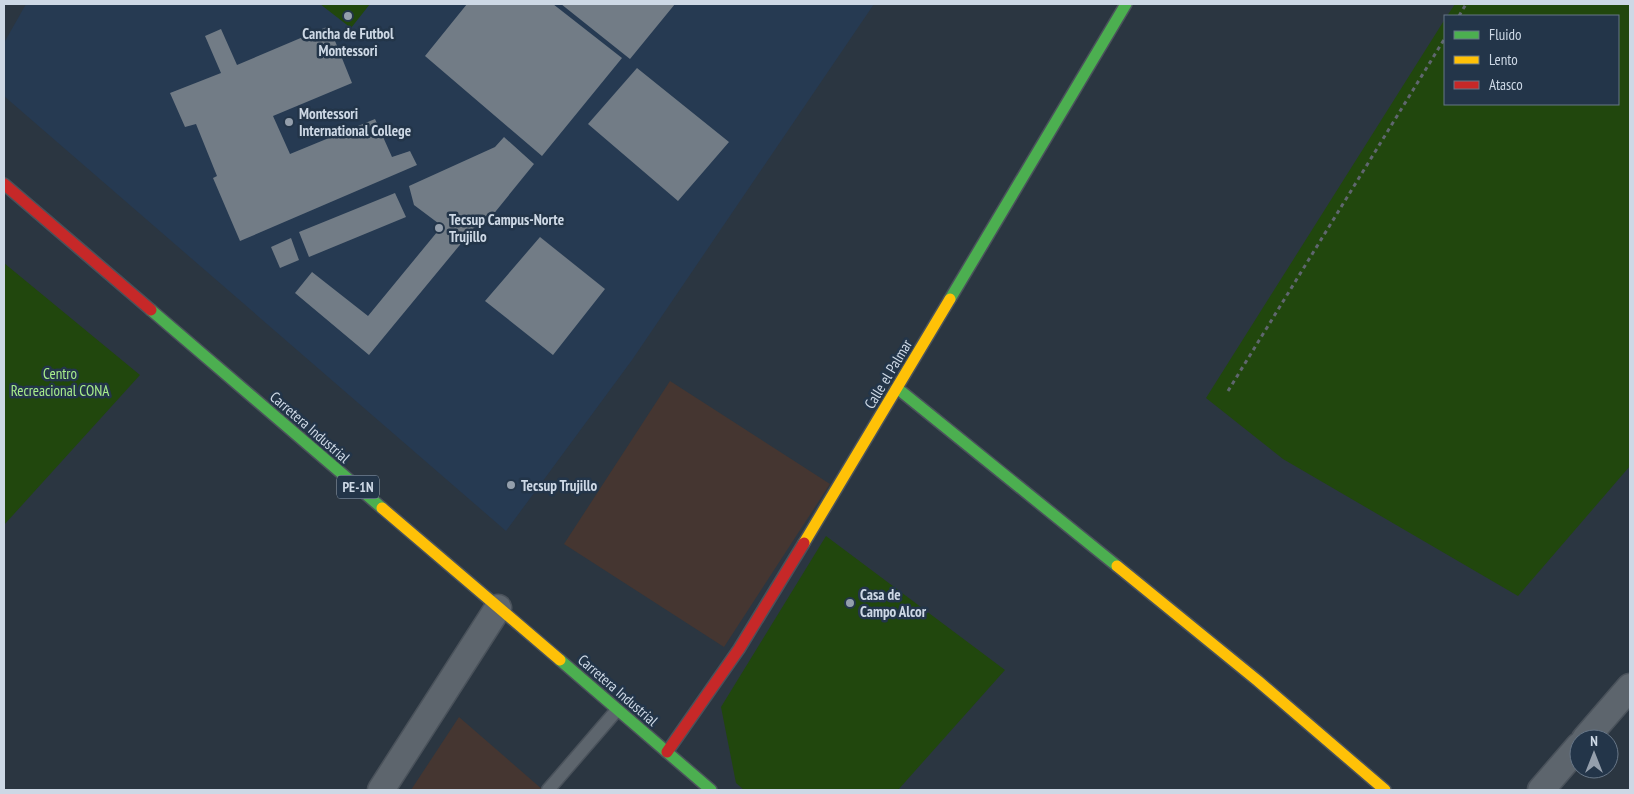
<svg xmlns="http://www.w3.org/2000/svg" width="1634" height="794" font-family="'PT Sans Narrow',sans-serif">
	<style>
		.industrial { fill: #453631 }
		.built { fill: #263a52 }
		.green { fill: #21470d }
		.building { fill: #727c86 }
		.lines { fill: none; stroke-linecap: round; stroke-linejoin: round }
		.lane-casing { stroke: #4a525b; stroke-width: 15 }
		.street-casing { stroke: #4a525b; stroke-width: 29 }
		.fast-casing { stroke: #4a525b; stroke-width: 14 }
		.slow-casing { stroke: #4a525b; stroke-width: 14 }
		.jam-casing { stroke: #4a525b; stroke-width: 14 }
		.path { stroke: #5f666e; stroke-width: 3; stroke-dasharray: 4 4; stroke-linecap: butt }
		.lane { stroke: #5d656d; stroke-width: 12 }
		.street { stroke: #5d656d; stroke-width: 26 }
		.fast { stroke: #4caf50; stroke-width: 11 }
		.slow { stroke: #ffc107; stroke-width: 11 }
		.jam { stroke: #c62828; stroke-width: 11 }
		.poi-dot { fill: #949fac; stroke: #233549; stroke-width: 2 }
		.labels { text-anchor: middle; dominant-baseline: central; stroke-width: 5; stroke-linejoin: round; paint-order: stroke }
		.shield { fill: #233549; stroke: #9aa7b6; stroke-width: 1 }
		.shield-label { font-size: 14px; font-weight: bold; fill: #cdd8e5 }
		.poi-label { font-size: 15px; font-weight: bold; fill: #cdd8e5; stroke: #233549; text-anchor: start }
		.park-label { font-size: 15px; fill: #a8ed8b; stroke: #233549 }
		.street-label { font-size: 15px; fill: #cdd8e5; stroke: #233549 }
	</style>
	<rect width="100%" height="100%" fill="#2b3641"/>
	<!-- industrial -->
	<path class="industrial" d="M 670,381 L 830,484 L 724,647 L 564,544 Z
		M 459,717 L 543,790 L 411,790 Z"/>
	<!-- built -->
	<path class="built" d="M 26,4 L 874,4 L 632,360 L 506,531 L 4,96 L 4,43 Z"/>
	<!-- green -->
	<path class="green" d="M 320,4 L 370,4 L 351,28 Z
		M 1455,4 L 1630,4 L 1630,466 L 1518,596 L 1283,459 L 1206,398 L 1445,19 L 1445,104 L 1618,104 L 1618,16 L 1447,16 Z
		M 4,263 L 140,375 L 4,525 Z
		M 826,536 L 1005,670 L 898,790 L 744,790 L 736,783 L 721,707 Z"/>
	<!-- building -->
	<path class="building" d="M 467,4 L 553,4 L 622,58 L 542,156 L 425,56 Z
		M 561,4 L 675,4 L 630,59 Z
		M 329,26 L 352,83 L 273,116 L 290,154 L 375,119 L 392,157 L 410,151 L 417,165 L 240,241 L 213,178 L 217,176 L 196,124 L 185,127 L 170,93 L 221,73 L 205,36 L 221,29 L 237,65 Z
		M 637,68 L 729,142 L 678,201 L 588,124 Z
		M 504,137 L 534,164 L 483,227 L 478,223 L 369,355 L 295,293 L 312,272 L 368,316 L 442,226 L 414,205 L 409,186 L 495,147 Z
		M 395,193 L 406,217 L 309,257 L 299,232 Z
		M 540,237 L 605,289 L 553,355 L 485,301 Z
		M 291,238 L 299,260 L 280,268 L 271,247 Z"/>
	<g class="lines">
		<defs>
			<path id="lane" d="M 548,790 L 617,710"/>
			<path id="street" d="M 1585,739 L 1630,687
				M 381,790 L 498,608
				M 1541,790 L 1579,746"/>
			<path id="fast" d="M 950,299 L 1126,4
				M 151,310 L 382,508
				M 897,388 L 1117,566
				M 560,660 L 711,790"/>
			<path id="slow" d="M 382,508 L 560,660
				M 804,543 L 950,299
				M 1117,566 L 1258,681 L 1385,790"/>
			<path id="jam" d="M 4,184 L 151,310
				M 667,752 L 739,649 L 804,543"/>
		</defs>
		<!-- lane casing -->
		<use href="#lane" class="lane-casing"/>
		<!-- street casing -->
		<use href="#street" class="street-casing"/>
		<!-- fast casing -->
		<use href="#fast" class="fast-casing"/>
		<!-- slow casing -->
		<use href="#slow" class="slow-casing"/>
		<!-- jam casing -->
		<use href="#jam" class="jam-casing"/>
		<!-- path -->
		<path class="path" d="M 1459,16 L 1466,4
			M 1228,391 L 1445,38"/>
		<!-- lane -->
		<use href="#lane" class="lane"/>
		<!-- street -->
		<use href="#street" class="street"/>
		<!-- fast -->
		<use href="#fast" class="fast"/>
		<!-- slow -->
		<use href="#slow" class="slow"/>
		<!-- jam -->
		<use href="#jam" class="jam"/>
	</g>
	<!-- markers -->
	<g class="poi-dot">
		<circle cx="348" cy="16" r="5"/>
		<circle cx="289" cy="122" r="5"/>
		<circle cx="439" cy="228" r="5"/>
		<circle cx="511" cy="485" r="5"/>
		<circle cx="850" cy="603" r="5"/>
	</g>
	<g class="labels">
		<!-- shield labels -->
		<rect class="shield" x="337" y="475.5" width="42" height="23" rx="4"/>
		<g class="shield-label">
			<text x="358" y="487">PE-1N</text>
		</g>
		<!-- poi labels -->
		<g class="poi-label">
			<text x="348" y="33" text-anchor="middle">Cancha de Futbol<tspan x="348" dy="17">Montessori</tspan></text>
			<text x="299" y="113">Montessori<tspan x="299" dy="17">International College</tspan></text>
			<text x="449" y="219">Tecsup Campus-Norte<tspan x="449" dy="17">Trujillo</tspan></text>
			<text x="521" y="485">Tecsup Trujillo</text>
			<text x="860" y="594">Casa de<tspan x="860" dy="17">Campo Alcor</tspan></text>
		</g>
		<!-- park labels -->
		<g class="park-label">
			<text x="60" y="373">Centro<tspan x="60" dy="17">Recreacional CONA</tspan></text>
		</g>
		<!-- street labels -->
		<g class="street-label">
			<text transform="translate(888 374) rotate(-59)">Calle el Palmar</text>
			<text transform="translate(310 427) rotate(41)">Carretera Industrial</text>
			<text transform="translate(618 690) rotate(41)">Carretera Industrial</text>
		</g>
	</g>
	<!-- border -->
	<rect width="1634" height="794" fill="none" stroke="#cdd8e5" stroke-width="10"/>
	<!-- legend -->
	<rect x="1444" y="15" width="175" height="90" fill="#233549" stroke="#677687"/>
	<rect x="1454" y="31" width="25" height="8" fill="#4caf50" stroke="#677687"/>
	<text x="1489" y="40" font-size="15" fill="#cdd8e5">Fluido</text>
	<rect x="1454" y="56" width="25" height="8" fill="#ffc107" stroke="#677687"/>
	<text x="1489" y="65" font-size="15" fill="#cdd8e5">Lento</text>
	<rect x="1454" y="81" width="25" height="8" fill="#c62828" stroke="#677687"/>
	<text x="1489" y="90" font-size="15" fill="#cdd8e5">Atasco</text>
	<!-- north arrow -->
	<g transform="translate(1594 754)"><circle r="24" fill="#233549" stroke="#677687"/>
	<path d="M0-4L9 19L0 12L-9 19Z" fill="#949fac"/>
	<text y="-8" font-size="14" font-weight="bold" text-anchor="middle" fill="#cdd8e5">N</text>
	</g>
</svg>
